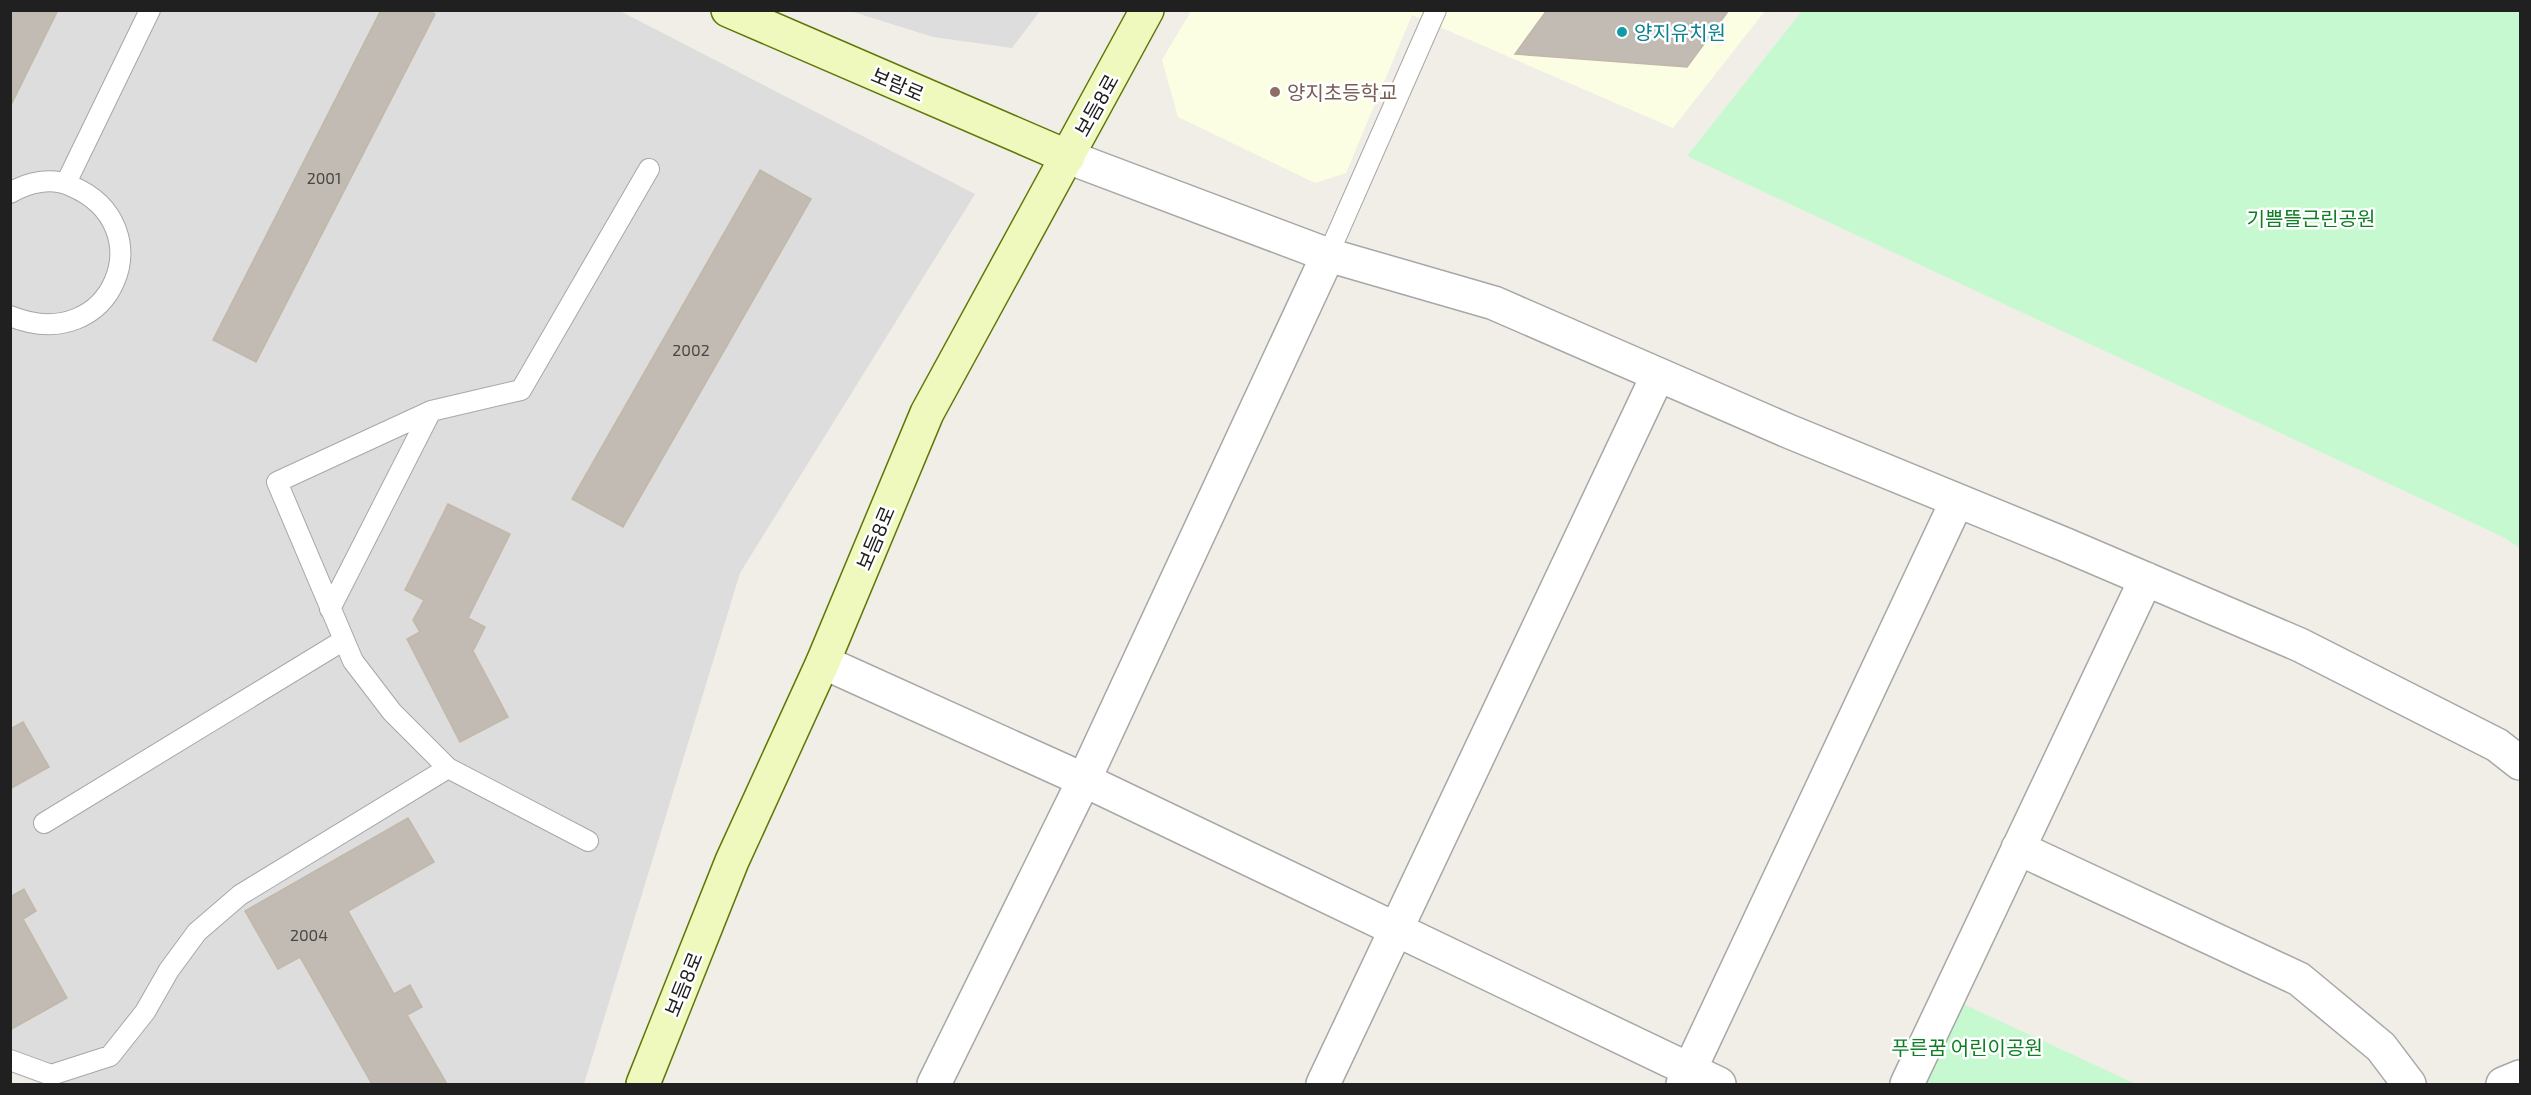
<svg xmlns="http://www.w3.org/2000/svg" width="2531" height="1095" font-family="'Exo 2','Noto Sans KR',sans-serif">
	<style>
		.residential { fill: #dedddd; fill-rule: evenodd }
		.education { fill: #fbfee2 }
		.park { fill: #c6f9d0 }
		.building { fill: #c1bbb3; stroke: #c2b7a9; stroke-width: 1.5 }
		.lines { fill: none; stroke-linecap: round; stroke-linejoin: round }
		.lane-casing { stroke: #a7a7a7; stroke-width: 22 }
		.street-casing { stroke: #a7a7a7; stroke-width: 36 }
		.secondary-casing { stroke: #5e7807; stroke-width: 36 }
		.lane { stroke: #fff; stroke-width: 20 }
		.street { stroke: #fff; stroke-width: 33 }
		.secondary { stroke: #eff9bd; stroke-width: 33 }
		.culture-dot { fill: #0f9aa8; stroke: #fff; stroke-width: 2 }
		.education-dot { fill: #8d6e63; stroke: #fff; stroke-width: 2 }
		.labels { text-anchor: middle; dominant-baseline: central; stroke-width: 5; stroke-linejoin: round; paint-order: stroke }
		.number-label { font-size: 16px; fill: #484745 }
		.culture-label { font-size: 20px; fill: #0d838f; stroke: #fff; text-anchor: start }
		.street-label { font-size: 20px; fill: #202020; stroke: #fff }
		.education-label { font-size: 20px; fill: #785e54; stroke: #fff; text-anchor: start }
		.park-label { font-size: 20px; fill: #0e7f24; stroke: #fff }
	</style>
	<rect width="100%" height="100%" fill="#f1eee7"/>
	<!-- residential -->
	<path class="residential" d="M 58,11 L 620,11 L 975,194 L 740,573 L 584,1084 L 447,1084 L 407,1015 L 422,1007 L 410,985 L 394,994 L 348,911 L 433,863 L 408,818 L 245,911 L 278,969 L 300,957 L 372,1084 L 41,1084 L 11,1073 L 11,1030 L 67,998 L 23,919 L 36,911 L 25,889 L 11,897 L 11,789 L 49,767 L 23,722 L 11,729 L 10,107 ZM 759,170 L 810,199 L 622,527 L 572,498 ZM 448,504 L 510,535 L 468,618 L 485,627 L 473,651 L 507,718 L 461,742 L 407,640 L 420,632 L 413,620 L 424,600 L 405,590 Z
		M 850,11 L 1040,10 L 1040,11 L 1012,48 L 933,37 Z"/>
	<!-- education -->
	<path class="education" d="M 1547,10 L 1515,54 L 1687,67 L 1729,11 L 1765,11 L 1673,128 L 1412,15 L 1346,173 L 1315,183 L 1178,117 L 1162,60 L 1191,11 Z"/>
	<!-- park -->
	<path class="park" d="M 1802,11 L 2520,11 L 2520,548 L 2503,537 L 1687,156 Z
		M 1948,997 L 2136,1084 L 1907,1084 Z"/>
	<!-- building -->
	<path class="building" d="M 10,10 L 58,10 L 10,107 Z
		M 381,10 L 428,10 L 435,14 L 256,362 L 213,340 Z
		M 1547,10 L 1729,10 L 1687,67 L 1515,54 Z
		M 760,170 L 811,199 L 623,527 L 572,499 Z
		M 448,504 L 510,534 L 468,618 L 485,627 L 473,651 L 508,717 L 460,742 L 407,639 L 420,632 L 413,620 L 424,600 L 405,590 Z
		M 23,722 L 49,767 L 10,789 L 10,729 Z
		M 408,818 L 434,862 L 348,911 L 394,994 L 410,985 L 422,1007 L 407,1015 L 447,1084 L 372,1084 L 300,957 L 278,969 L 245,911 Z
		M 24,889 L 36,911 L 23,919 L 67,998 L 10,1030 L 10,897 Z"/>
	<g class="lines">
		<defs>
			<path id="lane" d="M 66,183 L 150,10
				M 10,193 C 28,182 52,177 71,186 C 165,225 113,358 10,316
				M 1328,255 L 1436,10
				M 330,609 L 431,411
				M 44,823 L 344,640
				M 588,841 L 448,768 L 392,712 L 353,661 L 277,482 L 431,411 L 521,390 L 649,169
				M 10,1060 L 51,1075 L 110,1056 L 145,1012 L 169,970 L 197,932 L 240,895 L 448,768"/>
			<path id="street" d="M 1068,157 L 1328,255 L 1494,303 L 1788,431 L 2066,545 L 2300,645 L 2497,745 L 2520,763
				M 823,662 L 1084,780 L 1719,1084
				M 2018,848 L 2299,979 L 2381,1047 L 2409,1084
				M 934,1084 L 1084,780 L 1328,255
				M 1323,1084 L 1658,375
				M 1683,1084 L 1957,501
				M 1907,1084 L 2146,579
				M 2503,1084 L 2520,1077"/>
			<path id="secondary" d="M 728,10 L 1068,157
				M 643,1084 L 732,861 L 823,662 L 927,413 L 1147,10"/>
		</defs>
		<!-- lane casing -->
		<use href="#lane" class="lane-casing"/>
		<!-- street casing -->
		<use href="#street" class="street-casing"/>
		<!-- secondary casing -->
		<use href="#secondary" class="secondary-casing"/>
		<!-- lane -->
		<use href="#lane" class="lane"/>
		<!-- street -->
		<use href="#street" class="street"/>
		<!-- secondary -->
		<use href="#secondary" class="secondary"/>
	</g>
	<!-- markers -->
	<circle class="culture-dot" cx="1622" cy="32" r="6"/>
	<circle class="education-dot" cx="1275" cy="92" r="6"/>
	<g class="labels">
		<!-- number labels -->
		<g class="number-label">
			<text x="324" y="177">2001</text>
			<text x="691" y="349">2002</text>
			<text x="309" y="934">2004</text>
		</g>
		<!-- culture labels -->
		<g class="culture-label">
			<text x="1634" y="32">양지유치원</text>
		</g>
		<!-- street labels -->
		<g class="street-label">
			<text transform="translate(898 84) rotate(23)">보람로</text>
			<text transform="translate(1096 105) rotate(-61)">보듬8로</text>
			<text transform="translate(875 538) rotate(-67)">보듬8로</text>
			<text transform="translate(683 984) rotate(-68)">보듬8로</text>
		</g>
		<!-- education labels -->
		<g class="education-label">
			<text x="1287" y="92">양지초등학교</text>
		</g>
		<!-- park labels -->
		<g class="park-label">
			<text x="2311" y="218">기쁨뜰근린공원</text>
			<text x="1967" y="1047">푸른꿈 어린이공원</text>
		</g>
	</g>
	<!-- border -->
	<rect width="2531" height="1095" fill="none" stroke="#202020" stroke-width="24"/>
</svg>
